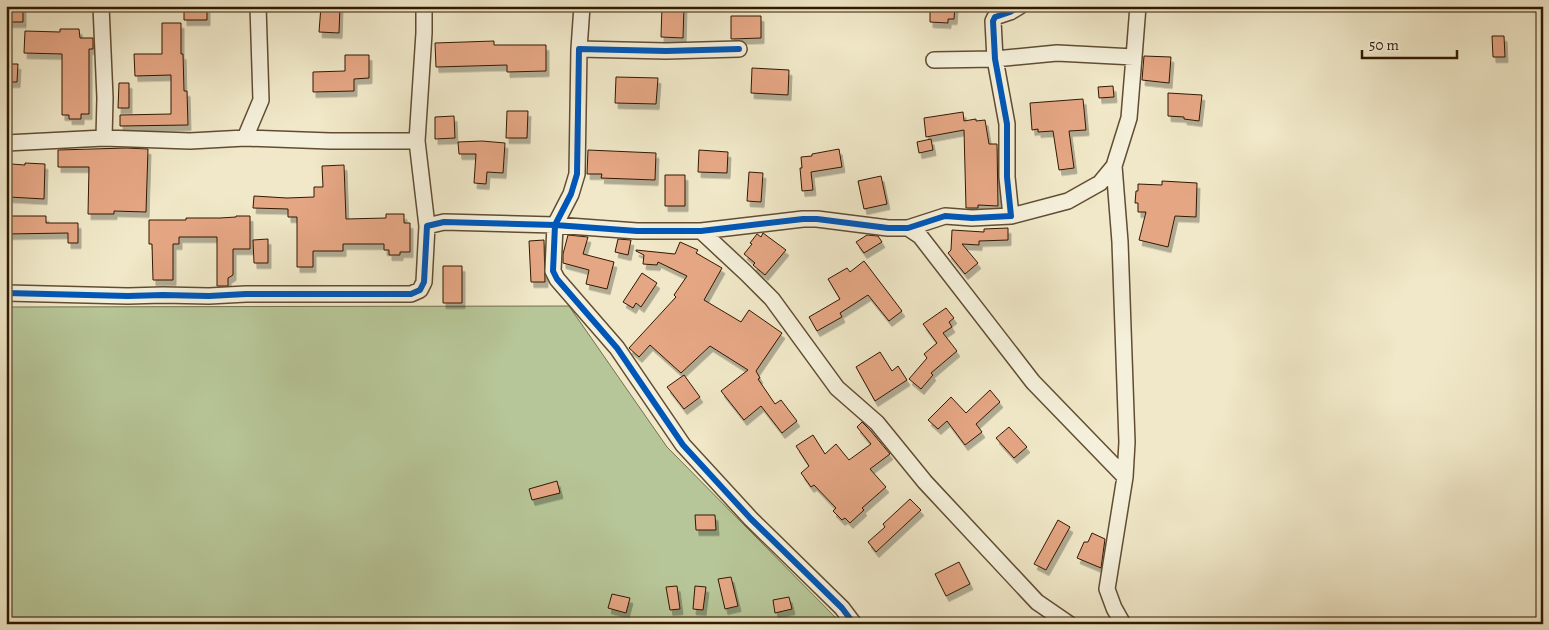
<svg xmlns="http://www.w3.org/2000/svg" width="1549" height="630" font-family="Alegreya,serif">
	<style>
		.green { fill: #b7c698; stroke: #74704c }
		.building { fill: #e5a684; stroke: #311901; filter: url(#shadow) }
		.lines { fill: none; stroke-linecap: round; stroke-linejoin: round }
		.street-casing { stroke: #614d33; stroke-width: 18 }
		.street { stroke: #f5f0db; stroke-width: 15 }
		.cycleway-casing { stroke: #f5f0db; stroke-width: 9 }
		.cycleway { stroke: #0057b8; stroke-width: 6 }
	</style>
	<defs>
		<filter id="shadow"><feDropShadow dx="3" dy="5.5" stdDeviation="0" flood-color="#0004"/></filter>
	</defs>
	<rect width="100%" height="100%" fill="#f0e8c8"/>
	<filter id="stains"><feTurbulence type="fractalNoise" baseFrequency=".004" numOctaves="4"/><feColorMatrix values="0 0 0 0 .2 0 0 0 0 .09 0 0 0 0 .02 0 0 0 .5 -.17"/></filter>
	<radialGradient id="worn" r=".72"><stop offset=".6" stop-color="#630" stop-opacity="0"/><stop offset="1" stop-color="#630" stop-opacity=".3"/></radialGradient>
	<!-- green -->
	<path class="green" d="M 569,306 L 667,447 L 841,623 L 6,624 L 6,307 Z"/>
	<!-- building -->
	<path class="building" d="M 8,6 L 23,6 L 23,22 L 8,22 Z
		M 184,6 L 207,6 L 207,20 L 184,20 Z
		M 321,6 L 340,6 L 339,33 L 319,32 Z
		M 662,6 L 684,6 L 683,38 L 661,37 Z
		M 930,6 L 955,6 L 954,19 L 948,19 L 948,23 L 930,22 Z
		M 731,16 L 761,16 L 761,38 L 731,39 Z
		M 162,23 L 181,23 L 181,54 L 183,54 L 184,91 L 187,91 L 188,125 L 120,126 L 120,115 L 171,114 L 171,75 L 135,76 L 134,54 L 162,54 Z
		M 60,29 L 79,29 L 80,38 L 93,38 L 93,49 L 89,49 L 89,114 L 81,114 L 81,119 L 69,119 L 69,115 L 62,115 L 62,54 L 24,53 L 25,31 L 60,32 Z
		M 1492,36 L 1504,36 L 1505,57 L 1493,57 Z
		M 494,41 L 494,45 L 546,45 L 546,71 L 507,72 L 507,65 L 436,67 L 435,43 Z
		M 345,55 L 369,55 L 369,78 L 354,79 L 354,91 L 313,92 L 313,72 L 345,71 Z
		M 1144,56 L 1171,57 L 1169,83 L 1142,80 Z
		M 6,64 L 18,64 L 17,82 L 6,82 Z
		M 752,68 L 789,70 L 788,95 L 751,93 Z
		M 616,77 L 658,78 L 656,104 L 615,103 Z
		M 119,83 L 129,83 L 129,108 L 118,108 Z
		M 1113,86 L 1114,97 L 1099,98 L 1098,87 Z
		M 1168,93 L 1202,95 L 1199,121 L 1184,119 L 1184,117 L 1168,116 Z
		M 1083,99 L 1086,130 L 1069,131 L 1074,168 L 1059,170 L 1053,131 L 1038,132 L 1038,129 L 1032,130 L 1030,103 Z
		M 507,111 L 528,111 L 527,138 L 506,138 Z
		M 963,112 L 964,121 L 976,119 L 976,121 L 985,120 L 989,144 L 997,144 L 998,206 L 978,205 L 978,208 L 966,208 L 964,130 L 926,137 L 924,118 Z
		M 454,116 L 455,138 L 435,139 L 435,117 Z
		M 931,139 L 933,150 L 919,153 L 917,142 Z
		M 482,141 L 505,143 L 503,173 L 487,172 L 486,184 L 474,183 L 476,154 L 459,154 L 458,142 Z
		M 126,148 L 148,149 L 146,212 L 114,211 L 114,214 L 88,214 L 89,167 L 58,167 L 58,150 Z
		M 839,149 L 842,167 L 811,172 L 813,190 L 802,191 L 800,168 L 802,168 L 801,157 L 812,156 L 812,154 Z
		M 588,150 L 656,153 L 655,180 L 601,178 L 602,174 L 587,174 Z
		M 699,150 L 728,152 L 727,173 L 698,172 Z
		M 25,163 L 45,164 L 44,199 L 9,197 L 11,164 L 25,165 Z
		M 344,165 L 346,219 L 386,218 L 386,214 L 404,214 L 404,223 L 410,223 L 410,252 L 400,252 L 400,255 L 389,255 L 389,250 L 384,250 L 384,244 L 343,244 L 343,251 L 313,251 L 313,267 L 297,267 L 297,217 L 288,217 L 288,209 L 253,208 L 254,196 L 287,198 L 314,197 L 314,187 L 323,187 L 322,166 Z
		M 749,172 L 763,173 L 761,202 L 747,201 Z
		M 665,175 L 685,175 L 685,206 L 665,206 Z
		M 881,176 L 887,204 L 864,209 L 858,181 Z
		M 1162,181 L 1197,183 L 1196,217 L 1175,216 L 1168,247 L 1139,240 L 1146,212 L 1138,212 L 1138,203 L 1135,203 L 1136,191 L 1138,191 L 1138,184 L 1162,185 Z
		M 6,216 L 46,216 L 46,223 L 78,223 L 78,243 L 68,243 L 68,233 L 6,234 Z
		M 236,216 L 250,216 L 250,249 L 233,249 L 233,275 L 228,278 L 228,286 L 217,286 L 217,237 L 179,237 L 179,244 L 173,244 L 173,280 L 153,280 L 152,244 L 149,244 L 149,220 L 186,220 L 186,218 L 220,218 L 236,217 Z
		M 1008,228 L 1008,240 L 979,241 L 979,245 L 962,244 L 978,263 L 965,274 L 948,253 L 951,250 L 952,230 L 984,232 L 984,229 Z
		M 763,233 L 786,250 L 765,275 L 753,265 L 755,263 L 744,254 L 752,244 L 750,243 L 757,234 L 761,237 Z
		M 568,235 L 588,237 L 583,254 L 614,262 L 607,289 L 586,284 L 589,270 L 563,263 L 563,254 Z
		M 867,235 L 878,236 L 882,242 L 864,253 L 856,242 Z
		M 268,239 L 268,263 L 254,263 L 253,240 Z
		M 618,239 L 631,240 L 628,255 L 615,252 Z
		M 544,240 L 545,282 L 531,282 L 529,241 Z
		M 680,242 L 698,250 L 696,253 L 722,268 L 704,300 L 741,322 L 749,310 L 782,333 L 756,371 L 760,378 L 758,379 L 775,404 L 781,400 L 797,421 L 782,433 L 761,406 L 744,420 L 721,391 L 748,370 L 710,346 L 681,373 L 650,345 L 639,357 L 629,348 L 676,297 L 674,295 L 687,276 L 658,262 L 657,265 L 643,264 L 644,255 L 636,251 L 636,250 L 675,254 Z
		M 864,261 L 902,311 L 889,321 L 868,295 L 840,313 L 842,317 L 817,331 L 809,317 L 840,299 L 828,279 L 847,268 L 850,272 Z
		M 443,266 L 462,266 L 462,303 L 443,303 Z
		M 642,273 L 657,283 L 641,307 L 636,303 L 633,308 L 623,302 Z
		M 946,308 L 954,318 L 949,322 L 952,327 L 943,333 L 957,351 L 931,373 L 933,375 L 921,389 L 909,379 L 927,358 L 924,354 L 937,343 L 923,324 Z
		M 880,352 L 892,371 L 898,366 L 907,380 L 875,401 L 856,367 Z
		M 684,375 L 700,397 L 684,409 L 667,387 Z
		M 990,390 L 1000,402 L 976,424 L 982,432 L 965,445 L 947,421 L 938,429 L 928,420 L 951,397 L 966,413 Z
		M 862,422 L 870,430 L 890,454 L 870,469 L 886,487 L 862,508 L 864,510 L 850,523 L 845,518 L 842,520 L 833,511 L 836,508 L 814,485 L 811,487 L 801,473 L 809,466 L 796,446 L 813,435 L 825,454 L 836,444 L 849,460 L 871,444 L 857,427 Z
		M 1009,427 L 1027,447 L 1014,458 L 996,438 Z
		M 557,481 L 560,493 L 532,500 L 529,489 Z
		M 910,499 L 921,510 L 876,552 L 868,542 L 885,527 L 883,524 Z
		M 695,515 L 715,515 L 716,530 L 696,530 Z
		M 1058,520 L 1070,527 L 1046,570 L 1034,564 Z
		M 1092,533 L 1105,539 L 1101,568 L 1077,558 L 1084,542 L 1088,542 Z
		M 959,562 L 970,584 L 946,596 L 935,574 Z
		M 731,577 L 738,606 L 725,609 L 718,579 Z
		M 677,586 L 680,609 L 670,610 L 666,587 Z
		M 695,586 L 706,587 L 703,610 L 693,609 Z
		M 612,594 L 630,598 L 626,613 L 608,608 Z
		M 789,597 L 792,609 L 775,613 L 773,600 Z"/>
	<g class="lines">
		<defs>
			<path id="street" d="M 101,6 L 105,98 L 104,138
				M 424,6 L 424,33 L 417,141 L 427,226
				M 579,49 L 582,6
				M 739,49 L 666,51 L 579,49 L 577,174 L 571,194 L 555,225 L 553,271 L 557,279 L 617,348 L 683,445 L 751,519 L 842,608 L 854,624
				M 1134,57 L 1138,6
				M 934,60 L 995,59 L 1057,53 L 1134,57 L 1129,118 L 1114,166 L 1100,183 L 1068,201 L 1011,216
				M 245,138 L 261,100 L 258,6
				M 6,143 L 104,138 L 190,141 L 245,138 L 330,141 L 417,141
				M 1114,166 L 1120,242 L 1127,442 L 1125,477 L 1107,589 L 1114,608 L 1123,624
				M 908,228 L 920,236 L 1033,382 L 1125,477
				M 701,231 L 746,273 L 772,299 L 837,388 L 877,423 L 925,482 L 1037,602 L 1069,624
				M 6,293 L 128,296 L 163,295 L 209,296 L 246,294 L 411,294 L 420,290 L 424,282 L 427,226 L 444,222 L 555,225 L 637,231 L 701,231 L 803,219 L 817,219 L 888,228 L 908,228 L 945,216 L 972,218 L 1011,216 L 1007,177 L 1007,124 L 995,59 L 993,21 L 995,17 L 1010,12 L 1020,6"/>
		</defs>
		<!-- street casing -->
		<use href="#street" class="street-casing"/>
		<!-- street -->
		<use href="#street" class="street"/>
		<defs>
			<path id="cycleway" d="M 739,49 L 666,51 L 579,49 L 577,174 L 571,194 L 555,225 L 553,271 L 557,279 L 617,348 L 683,445 L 751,519 L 842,608 L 854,624
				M 6,293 L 128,296 L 163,295 L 209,296 L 246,294 L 411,294 L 420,290 L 424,282 L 427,226 L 444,222 L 555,225 L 637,231 L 701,231 L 803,219 L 817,219 L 888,228 L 908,228 L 945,216 L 972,218 L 1011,216 L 1007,177 L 1007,124 L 995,59 L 993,21 L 995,17 L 1010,12 L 1020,6"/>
		</defs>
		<!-- cycleway casing -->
		<use href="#cycleway" class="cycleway-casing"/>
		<!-- cycleway -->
		<use href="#cycleway" class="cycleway"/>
	</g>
	<!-- margin -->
	<rect width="1549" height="630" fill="none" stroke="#f0e8c8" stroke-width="25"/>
	<rect x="8" y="8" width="1534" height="615" fill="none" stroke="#311901" stroke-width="2.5"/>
	<rect x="12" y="12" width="1524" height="605" fill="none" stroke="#311901"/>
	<!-- scale -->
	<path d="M1362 50v8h95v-8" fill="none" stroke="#311901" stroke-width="2.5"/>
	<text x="1369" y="50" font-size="15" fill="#311901" stroke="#f5f0db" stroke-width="4" paint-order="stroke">50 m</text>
	<rect width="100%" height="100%" filter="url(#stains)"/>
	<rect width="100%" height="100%" fill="url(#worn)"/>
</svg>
